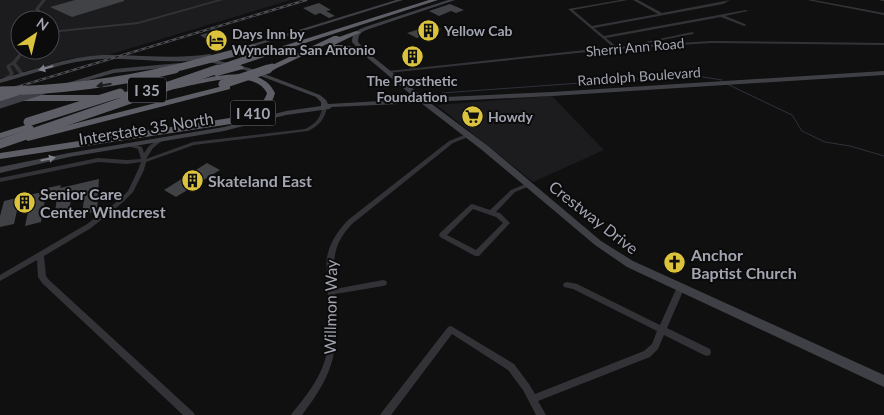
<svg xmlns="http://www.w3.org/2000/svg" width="884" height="415" font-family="Lato,sans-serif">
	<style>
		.built { fill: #1c1c1e; fill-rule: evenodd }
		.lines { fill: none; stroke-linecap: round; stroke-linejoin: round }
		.stream { stroke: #2d323a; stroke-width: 1 }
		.building { fill: #414246 }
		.minor { fill: #333337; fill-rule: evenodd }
		.secondary { fill: #3f4045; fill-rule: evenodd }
		.motorway { fill: #5e5e66; fill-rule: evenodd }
		.rail-casing { stroke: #4c4d52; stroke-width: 2.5 }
		.rail { stroke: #0b0b0c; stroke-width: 1; stroke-dasharray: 4; stroke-linecap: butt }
		.secondary-bridge { stroke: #3f4045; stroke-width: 7 }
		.motorway-bridge-far1 { stroke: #5e5e66; stroke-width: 7 }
		.motorway-bridge { stroke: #5e5e66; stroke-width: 9 }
		.oneway { fill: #7f818b }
		.oneway2 { fill: #1c1c1e }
		.labels { text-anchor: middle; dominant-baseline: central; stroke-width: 4; stroke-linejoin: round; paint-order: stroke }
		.far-poi-label { font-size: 14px; font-weight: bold; fill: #a2a4b0; stroke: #0b0b0c; text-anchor: start }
		.far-street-label { font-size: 14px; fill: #a2a4b0; stroke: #0b0b0c }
		.shield { fill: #0b0b0c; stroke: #75767f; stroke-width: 1 }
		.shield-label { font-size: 15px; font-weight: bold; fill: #a2a4b0 }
		.street-label { font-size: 16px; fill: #a2a4b0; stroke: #0b0b0c }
		.poi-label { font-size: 16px; font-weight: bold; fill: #a2a4b0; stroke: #0b0b0c; text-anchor: start }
	</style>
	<rect width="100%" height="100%" fill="#101011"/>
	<!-- built -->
	<path class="built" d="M 0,0 L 291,0 L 108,55 L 68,59 L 0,78 ZM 20,20 L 50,20 L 50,50 L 20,50 Z
		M 552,96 L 604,150 L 533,182 L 437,105 Z"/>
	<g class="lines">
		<!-- stream -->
		<path class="stream" d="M 727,84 L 792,115 L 802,131 L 825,142 L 850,146 L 884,156
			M 442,93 L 691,75 L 722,80"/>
	</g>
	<!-- building -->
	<path class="building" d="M 75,0 L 124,0 L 124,1 L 72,17 L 50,7 Z
		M 319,3 L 331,10 L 326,11 L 335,16 L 329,18 L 320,13 L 315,15 L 303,8 Z
		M 450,4 L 464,10 L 456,13 L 451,11 L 439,16 L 429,11 Z
		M 432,25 L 441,29 L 417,38 L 407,33 Z
		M 212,32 L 224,40 L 213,43 L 200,35 Z
		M 207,163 L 220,170 L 176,197 L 164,190 Z
		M 99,179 L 97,211 L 82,215 L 85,190 L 72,193 L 69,212 L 59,214 L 59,212 L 55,213 L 57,197 L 45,200 L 41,222 L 25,226 L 30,203 L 18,206 L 14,224 L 0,227 L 0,216 L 4,201 L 46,191 L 47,188 L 61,185 L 60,188 Z"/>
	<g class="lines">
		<!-- minor -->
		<path class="minor" d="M 42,0 L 46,0 L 39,9 L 47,20 L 43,20 L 35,9 Z
			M 217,0 L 223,0 L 138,24 L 50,33 L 50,31 L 138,22 Z
			M 620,0 L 628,0 L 573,10 L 592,26 L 658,14 L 633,0 L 638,0 L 662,13 L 730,0 L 723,4 L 594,28 L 604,36 L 746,10 L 748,11 L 725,16 L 745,24 L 746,25 L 744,26 L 721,17 L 606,38 L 617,47 L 711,41 L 884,43 L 884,45 L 711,43 L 616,49 L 388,73 L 386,72 L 388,71 L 613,47 L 568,9 Z
			M 807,0 L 814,0 L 884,13 L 884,15 Z
			M 880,0 L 884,0 L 884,1 L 881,1 Z
			M 692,32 L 694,33 L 693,34 L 647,43 L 645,42 Z
			M 22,50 L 26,50 L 16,63 L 25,75 L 21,76 L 13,65 L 10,66 L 14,74 L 7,80 L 3,80 L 3,78 L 10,74 L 6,66 L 12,62 Z
			M 323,106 L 327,106 L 327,107 C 325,119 319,126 308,131 L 194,145 L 146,162 L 144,170 L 133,192 L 122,203 L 91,228 L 44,256 L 46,276 L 48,279 L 193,412 L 195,415 L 183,415 L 42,283 L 38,277 L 37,260 L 0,281 L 0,275 L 87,224 L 118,201 L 128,191 L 138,170 L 141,162 L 127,164 L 98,162 L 0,182 L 0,178 L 98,158 L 127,160 L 141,159 L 138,149 L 128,146 L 127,145 L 128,144 L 130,143 L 142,147 L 144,153 L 149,146 L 160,138 L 163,140 L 153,148 L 146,159 L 193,142 L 305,129 C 317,123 320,118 323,106 Z
			M 469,133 L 471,134 L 471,136 L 453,143 L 352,224 C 332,245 333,260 335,289 L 383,280 L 386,281 L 387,283 L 386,285 L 383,286 L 335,294 C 339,349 336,371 302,415 L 291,415 L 293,412 C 306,396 319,380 325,360 C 333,334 328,306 327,280 C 327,272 326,264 327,257 C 330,242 338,231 348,220 L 449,141 Z
			M 528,183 L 531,185 L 530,186 L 515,192 L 496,212 L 500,213 L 510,223 L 479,256 L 475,256 L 440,237 L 439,235 L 440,233 L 470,205 L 472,204 L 490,210 L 511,190 ZM 473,209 L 496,217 L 503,223 L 476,250 L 447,235 Z
			M 567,282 L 577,284 L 660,325 L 677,287 L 680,286 L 683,287 L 684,289 L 667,328 L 710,349 L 711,352 L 710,355 L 707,356 L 704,355 L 664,335 L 658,349 L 650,357 L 538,401 L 546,415 L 536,415 L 523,390 L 508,370 L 452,334 L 391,415 L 380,415 L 382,412 L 448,327 L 451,326 L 514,364 L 529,384 L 535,394 L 644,351 L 652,344 L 657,331 L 573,289 L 564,287 L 563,285 L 564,283 Z"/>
		<!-- secondary -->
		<path class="secondary" d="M 396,0 L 403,0 L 245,49 L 240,48 Z
			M 448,0 L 455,0 L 369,29 C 362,32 358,33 358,42 L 367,52 L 424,98 L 552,92 L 884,71 L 884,75 L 552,96 L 429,102 L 488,146 L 601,241 L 633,261 L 884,375 L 884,387 L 627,267 L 595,245 L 482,150 L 421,103 L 332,107 L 329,109 L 286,115 L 224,131 L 69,157 L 0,173 L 0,167 L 69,153 L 224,127 L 286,111 L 321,106 L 321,102 L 316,97 L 245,70 L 204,61 L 204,59 C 169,65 135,57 100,59 C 66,61 33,74 0,83 L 0,79 C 34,70 67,57 102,55 C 138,54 174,60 210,54 L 213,56 L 212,57 L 207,58 L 249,68 L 320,95 L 326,100 L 328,104 L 416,99 L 363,54 L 352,42 C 352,33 357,30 365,27 Z
			M 180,63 L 183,65 L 182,66 L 114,73 L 60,88 L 57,86 L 114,69 Z"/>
		<!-- motorway -->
		<path class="motorway" d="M 429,0 L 438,0 L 268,55 L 261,53 Z
			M 356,31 L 361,32 L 334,45 L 346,45 L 368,51 L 368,55 L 345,49 L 327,49 L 327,44 L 275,69 L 268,67 L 334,36 L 338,36 L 339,37 Z
			M 240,65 L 244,67 L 243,69 L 217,76 C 238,73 265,71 275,93 C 271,112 247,119 231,124 L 0,159 L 0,153 L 230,118 C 243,114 263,108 267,93 C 254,66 193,86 170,90 L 166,88 L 170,86 L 216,76 L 212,74 L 213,72 Z
			M 227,85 L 230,85 L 230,89 L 28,141 L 23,138 L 25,136 Z
			M 147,89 L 150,90 L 150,94 L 99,101 L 0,101 L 0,95 L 99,95 Z
			M 29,124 L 34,127 L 32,129 L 0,139 L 0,133 Z"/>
		<defs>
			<path id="rail" d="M 0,92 L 306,0"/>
		</defs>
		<!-- rail casing -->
		<use href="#rail" class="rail-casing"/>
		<!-- rail -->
		<use href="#rail" class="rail"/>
		<!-- secondary-bridge -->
		<path class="secondary-bridge" d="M 0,105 L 43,91"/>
		<!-- motorway-bridge-far1 -->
		<path class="motorway-bridge-far1" d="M 169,70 L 253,48
			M 215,70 L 265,53
			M 264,70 L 272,67"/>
		<!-- motorway-bridge -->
		<path class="motorway-bridge" d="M 223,84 L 268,69
			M 0,91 C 59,90 117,83 175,69
			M 28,122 L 120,93
			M 0,144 L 218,69"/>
	</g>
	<!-- one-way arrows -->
	<defs><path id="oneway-solid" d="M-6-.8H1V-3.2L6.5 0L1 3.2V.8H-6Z" transform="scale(1.25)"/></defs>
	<g class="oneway">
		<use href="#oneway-solid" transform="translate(46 68) rotate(164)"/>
		<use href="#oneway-solid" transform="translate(48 159) rotate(-12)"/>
	</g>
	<use class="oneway2" href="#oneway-solid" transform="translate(104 85) rotate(171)"/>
	<!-- icons -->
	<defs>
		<symbol id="building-disc" viewBox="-11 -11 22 22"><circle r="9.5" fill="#dbc33d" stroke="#0b0b0c"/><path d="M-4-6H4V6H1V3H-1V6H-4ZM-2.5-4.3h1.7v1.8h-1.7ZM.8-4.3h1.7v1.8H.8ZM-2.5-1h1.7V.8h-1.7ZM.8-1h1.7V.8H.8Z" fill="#111"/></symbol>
		<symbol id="hotel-disc" viewBox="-11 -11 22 22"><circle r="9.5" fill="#dbc33d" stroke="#0b0b0c"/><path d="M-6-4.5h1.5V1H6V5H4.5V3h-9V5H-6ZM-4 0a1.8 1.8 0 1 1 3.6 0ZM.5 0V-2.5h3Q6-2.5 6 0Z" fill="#111"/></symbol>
		<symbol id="supermarket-disc" viewBox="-11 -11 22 22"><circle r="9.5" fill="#dbc33d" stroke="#0b0b0c"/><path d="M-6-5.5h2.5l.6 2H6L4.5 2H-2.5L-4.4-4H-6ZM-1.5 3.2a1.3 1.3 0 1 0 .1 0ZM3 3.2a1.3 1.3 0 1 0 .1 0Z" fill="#111"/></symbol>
		<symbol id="church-disc" viewBox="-11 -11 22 22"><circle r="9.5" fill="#dbc33d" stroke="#0b0b0c"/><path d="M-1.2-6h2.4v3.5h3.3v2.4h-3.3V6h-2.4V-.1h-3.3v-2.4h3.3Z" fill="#111"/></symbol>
	</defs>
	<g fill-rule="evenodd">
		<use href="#building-disc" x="416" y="18" width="25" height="25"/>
		<use href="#hotel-disc" x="204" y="28" width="25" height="25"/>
		<use href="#building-disc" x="400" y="44" width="25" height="25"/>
		<use href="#supermarket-disc" x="460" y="104" width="25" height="25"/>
		<use href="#building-disc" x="180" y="168" width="25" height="25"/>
		<use href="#building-disc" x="12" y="190" width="25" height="25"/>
		<use href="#church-disc" x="662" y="250" width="25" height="25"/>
	</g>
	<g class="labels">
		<!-- far-poi labels -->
		<g class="far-poi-label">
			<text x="444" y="30">Yellow Cab</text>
			<text x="232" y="33">Days Inn by<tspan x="232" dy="16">Wyndham San Antonio</tspan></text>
			<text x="412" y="80" text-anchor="middle">The Prosthetic<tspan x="412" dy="16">Foundation</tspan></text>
			<text x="488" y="116">Howdy</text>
		</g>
		<!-- far-street labels -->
		<g class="far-street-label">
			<text transform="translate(635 47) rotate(-5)">Sherri Ann Road</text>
			<text transform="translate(639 76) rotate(-4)">Randolph Boulevard</text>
		</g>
		<!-- shield labels -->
		<g class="shield">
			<rect x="128" y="77.5" width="38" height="25" rx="4"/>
			<rect x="230.5" y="100.5" width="45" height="25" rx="4"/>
		</g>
		<g class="shield-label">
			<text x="147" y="90">I 35</text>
			<text x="253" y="113">I 410</text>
		</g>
		<!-- street labels -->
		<g class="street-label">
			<text transform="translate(146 128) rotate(-9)">Interstate 35 North</text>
			<text transform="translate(594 217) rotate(38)">Crestway Drive</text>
			<text transform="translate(330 307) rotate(-89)">Willmon Way</text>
		</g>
		<!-- poi labels -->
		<g class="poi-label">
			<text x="208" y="180">Skateland East</text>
			<text x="40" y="193">Senior Care<tspan x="40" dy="18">Center Windcrest</tspan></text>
			<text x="691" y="254">Anchor<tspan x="691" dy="18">Baptist Church</tspan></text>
		</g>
	</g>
	<!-- north arrow -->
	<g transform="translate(35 35) rotate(35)"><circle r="24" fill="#0b0b0c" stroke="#47484e"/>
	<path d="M0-4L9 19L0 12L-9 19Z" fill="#dbc33d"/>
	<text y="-8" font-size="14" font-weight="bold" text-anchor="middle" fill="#a2a4b0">N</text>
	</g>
</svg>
